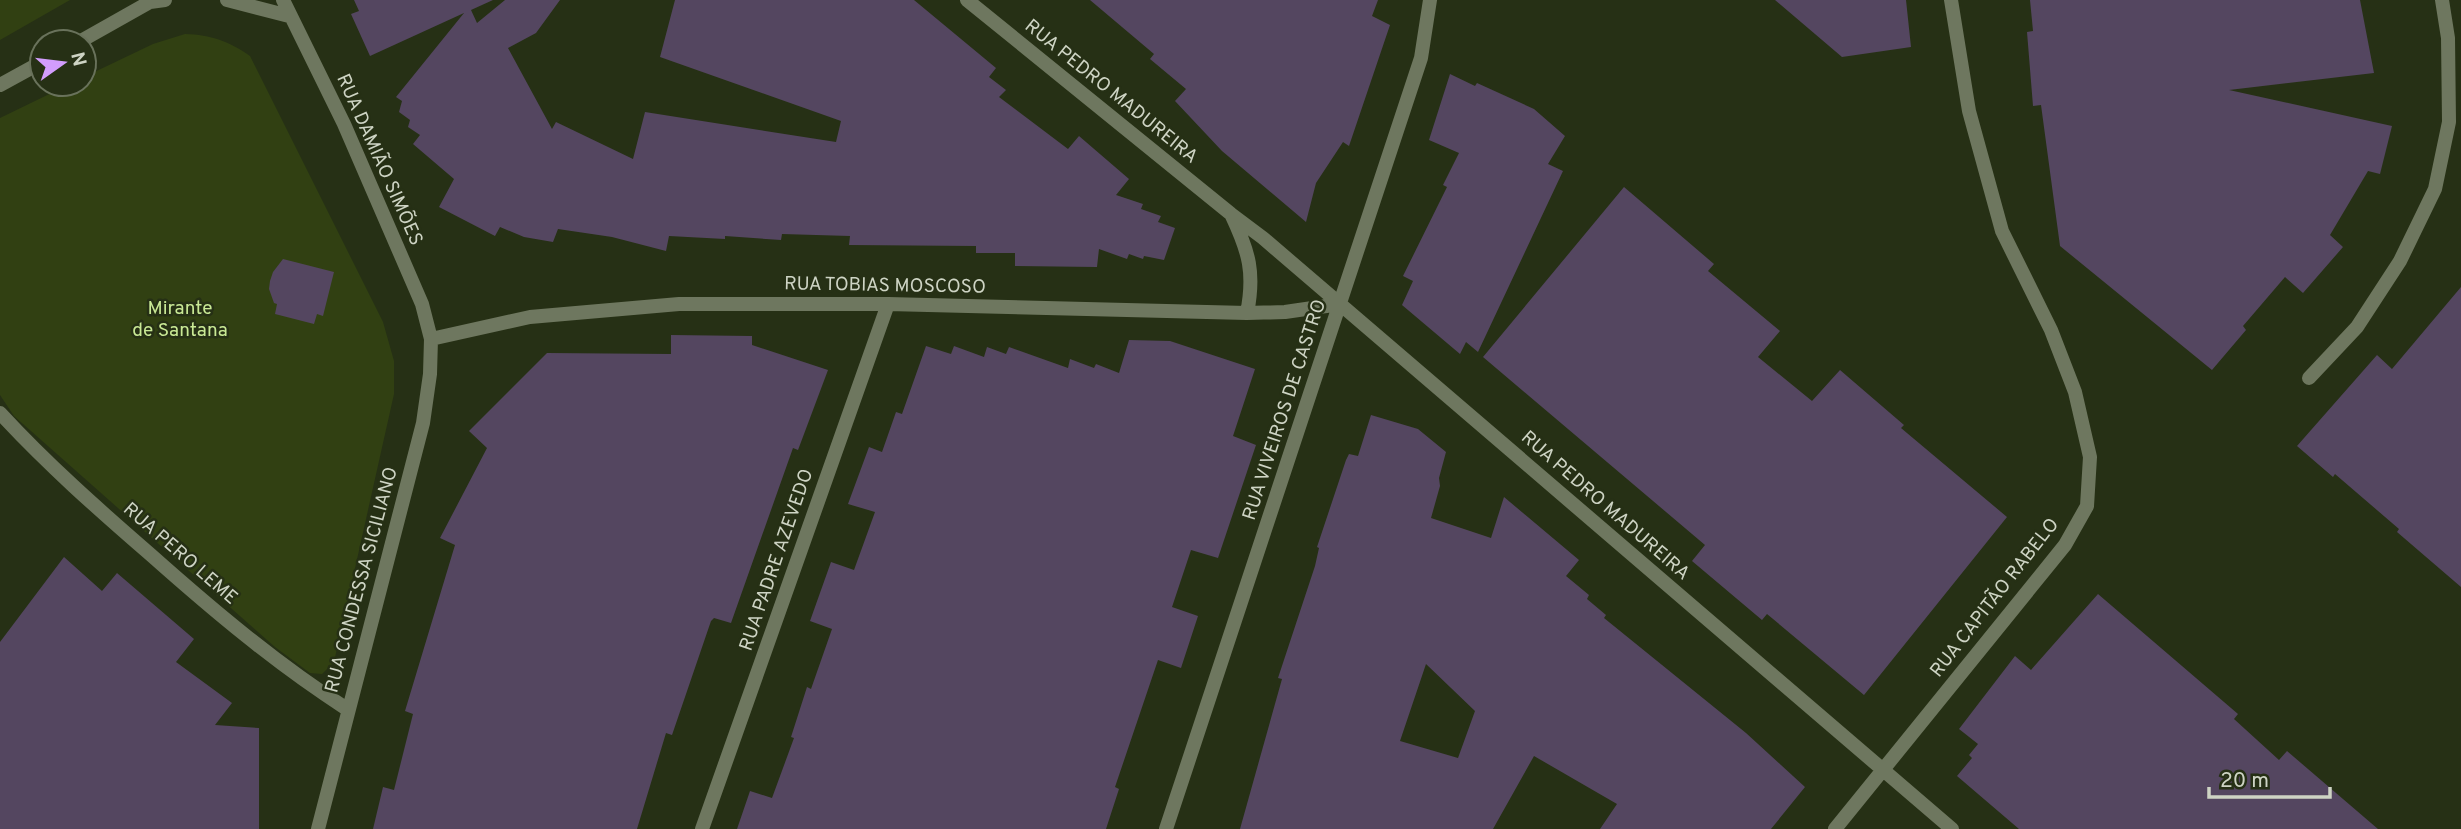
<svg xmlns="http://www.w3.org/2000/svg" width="2461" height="829" font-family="Overpass,sans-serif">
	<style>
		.green { fill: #314012 }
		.building { fill: #544660; fill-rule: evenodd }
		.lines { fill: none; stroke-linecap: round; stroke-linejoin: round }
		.minor { stroke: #6e775f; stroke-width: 14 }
		.labels { text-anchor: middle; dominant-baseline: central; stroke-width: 5; stroke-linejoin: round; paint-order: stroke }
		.street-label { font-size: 19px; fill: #ced4c4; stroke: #263015 }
		.park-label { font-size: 19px; fill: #c9e995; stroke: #263015 }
	</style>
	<rect width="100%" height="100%" fill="#263015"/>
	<!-- green -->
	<path class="green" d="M 0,0 L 70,0 L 0,40 Z
		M 185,34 C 211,35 229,41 250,56 L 383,322 L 394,361 L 394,394 L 334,662 L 322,674 L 310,673 L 275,647 L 14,416 L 0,395 L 0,118 L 70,84 L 84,84 L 84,77 L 153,44 Z"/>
	<!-- building -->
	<path class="building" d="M 354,0 L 493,0 L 471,10 L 477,23 L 505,0 L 560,0 L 536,33 L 508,48 L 552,129 L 556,122 L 633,159 L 645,112 L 836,142 L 841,121 L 660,57 L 675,0 L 914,0 L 996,68 L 989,77 L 1006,90 L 999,97 L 1068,149 L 1079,136 L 1129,179 L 1116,195 L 1143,204 L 1141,209 L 1161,216 L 1158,222 L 1175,228 L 1164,260 L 1144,256 L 1143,259 L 1129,254 L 1127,259 L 1099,249 L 1097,267 L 1015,266 L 1015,253 L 976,253 L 976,246 L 849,245 L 850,236 L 782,234 L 781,240 L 725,236 L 725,239 L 669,236 L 666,251 L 612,237 L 558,229 L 553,242 L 524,237 L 500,227 L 495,236 L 439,207 L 454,179 L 413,144 L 420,135 L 408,127 L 410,120 L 399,112 L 402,101 L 396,97 L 464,13 L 370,56 L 351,14 L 359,11 Z
		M 1090,0 L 1378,0 L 1372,16 L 1390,25 L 1349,146 L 1343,142 L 1316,183 L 1306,222 L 1222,151 L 1175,101 L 1186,89 L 1150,59 L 1154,54 Z
		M 1775,0 L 1906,0 L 1911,47 L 1842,57 Z
		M 2030,0 L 2360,0 L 2374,73 L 2229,90 L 2392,126 L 2380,174 L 2368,171 L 2330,235 L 2343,247 L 2303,293 L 2285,277 L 2243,326 L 2246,330 L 2212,370 L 2060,246 L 2041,105 L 2033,106 L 2027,32 L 2033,31 Z
		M 1450,74 L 1475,86 L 1477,83 L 1534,109 L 1565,136 L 1548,164 L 1563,171 L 1478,352 L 1466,342 L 1460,354 L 1402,305 L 1413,281 L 1403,276 L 1447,187 L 1443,185 L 1459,153 L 1429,140 Z
		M 1624,187 L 1714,264 L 1708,271 L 1780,331 L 1758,357 L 1812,401 L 1840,370 L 1904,425 L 1901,428 L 2007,517 L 1864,695 L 1767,614 L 1762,620 L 1692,561 L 1705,545 L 1483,357 Z
		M 283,259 L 334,272 L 323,316 L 317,314 L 314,324 L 275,314 L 277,304 L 274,303 L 269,289 L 270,281 L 273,272 Z
		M 2461,287 L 2461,587 L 2397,532 L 2399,529 L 2335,474 L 2333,477 L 2297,446 L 2377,355 L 2392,369 Z
		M 671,335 L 752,336 L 752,345 L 828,370 L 798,450 L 793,448 L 731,623 L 714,618 L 711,621 L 672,735 L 666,733 L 637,829 L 373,829 L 383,787 L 394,790 L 413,714 L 405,711 L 455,545 L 440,538 L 487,448 L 469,431 L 547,353 L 671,354 Z
		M 1129,340 L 1170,341 L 1255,369 L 1233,436 L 1256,445 L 1218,558 L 1191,550 L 1172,607 L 1198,616 L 1181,668 L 1158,660 L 1115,787 L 1119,789 L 1106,829 L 737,829 L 750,791 L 772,798 L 794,738 L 791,737 L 807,687 L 811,689 L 832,629 L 810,621 L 831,562 L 854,570 L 875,512 L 848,504 L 869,447 L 882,452 L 896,412 L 902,414 L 926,346 L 951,354 L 954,346 L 984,357 L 987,347 L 1006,354 L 1009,347 L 1068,368 L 1070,359 L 1094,368 L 1096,364 L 1119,373 Z
		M 1371,415 L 1418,429 L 1446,452 L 1439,478 L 1440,486 L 1431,518 L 1491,538 L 1504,497 L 1579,560 L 1566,576 L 1589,595 L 1587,599 L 1606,615 L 1604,618 L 1746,733 L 1805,787 L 1771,829 L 1600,829 L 1617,804 L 1534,756 L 1493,829 L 1240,829 L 1282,679 L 1278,678 L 1315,566 L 1319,548 L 1317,547 L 1346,460 L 1349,454 L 1358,456 ZM 1426,664 L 1475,711 L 1458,758 L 1400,741 Z
		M 64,557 L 102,591 L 117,573 L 194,639 L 176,662 L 232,703 L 215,725 L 259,728 L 259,829 L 0,829 L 0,642 Z
		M 2098,594 L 2238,714 L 2234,719 L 2279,760 L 2287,751 L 2378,829 L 2019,829 L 1957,776 L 1972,758 L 1969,755 L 1978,744 L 1959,729 L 2015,656 L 2031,670 Z"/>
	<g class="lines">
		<!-- minor -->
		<path class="minor" d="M 227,0 L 289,16
			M 283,0 L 344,124 L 422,304 L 431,339 L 430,374 L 423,423 L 318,829
			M 967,0 L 1231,214 L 1263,238 L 1952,829
			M 79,42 L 150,2 L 165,0
			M 0,85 L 42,62
			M 1232,216 C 1249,252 1255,273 1247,313
			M 431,339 L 530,317 L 679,304 L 888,304 L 1247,313 L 1285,312 L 1340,304
			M 2309,378 L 2357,327 L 2400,261 L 2435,189 L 2449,122 L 2448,38 L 2442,0
			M 0,413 C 47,464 99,510 151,555 C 214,611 277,664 347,709
			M 702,829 L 888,304
			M 1166,829 L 1421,58 L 1430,0
			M 1835,829 L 2065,545 L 2087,506 L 2090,457 L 2075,392 L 2051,330 L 2002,231 L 1969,111 L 1951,0"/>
	</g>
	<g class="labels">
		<!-- street labels -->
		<g class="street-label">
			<text transform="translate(1111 92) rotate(39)">RUA PEDRO MADUREIRA</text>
			<text transform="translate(379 160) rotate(66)">RUA DAMIÃO SIMÕES</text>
			<text transform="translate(885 286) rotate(1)">RUA TOBIAS MOSCOSO</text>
			<text transform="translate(1285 410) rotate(-72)">RUA VIVEIROS DE CASTRO</text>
			<text transform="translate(1605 506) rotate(41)">RUA PEDRO MADUREIRA</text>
			<text transform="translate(180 554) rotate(41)">RUA PERO LEME</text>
			<text transform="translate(777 560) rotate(-71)">RUA PADRE AZEVEDO</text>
			<text transform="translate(362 580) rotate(-75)">RUA CONDESSA SICILIANO</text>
			<text transform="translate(1995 598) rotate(-52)">RUA CAPITÃO RABELO</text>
		</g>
		<!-- park labels -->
		<g class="park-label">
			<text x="180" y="309">Mirante<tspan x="180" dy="22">de Santana</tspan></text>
		</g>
	</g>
	<!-- north arrow -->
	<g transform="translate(63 63) rotate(76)"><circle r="33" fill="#263015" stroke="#69725b" stroke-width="2"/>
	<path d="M0-5L12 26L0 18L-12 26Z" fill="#d29dfd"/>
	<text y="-10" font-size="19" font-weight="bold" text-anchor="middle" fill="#ced4c4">N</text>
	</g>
	<!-- scale -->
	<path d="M2209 787v10h121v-10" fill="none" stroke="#ced4c4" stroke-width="3.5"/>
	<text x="2220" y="787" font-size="21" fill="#ced4c4" stroke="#263015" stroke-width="5" paint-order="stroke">20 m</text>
</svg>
